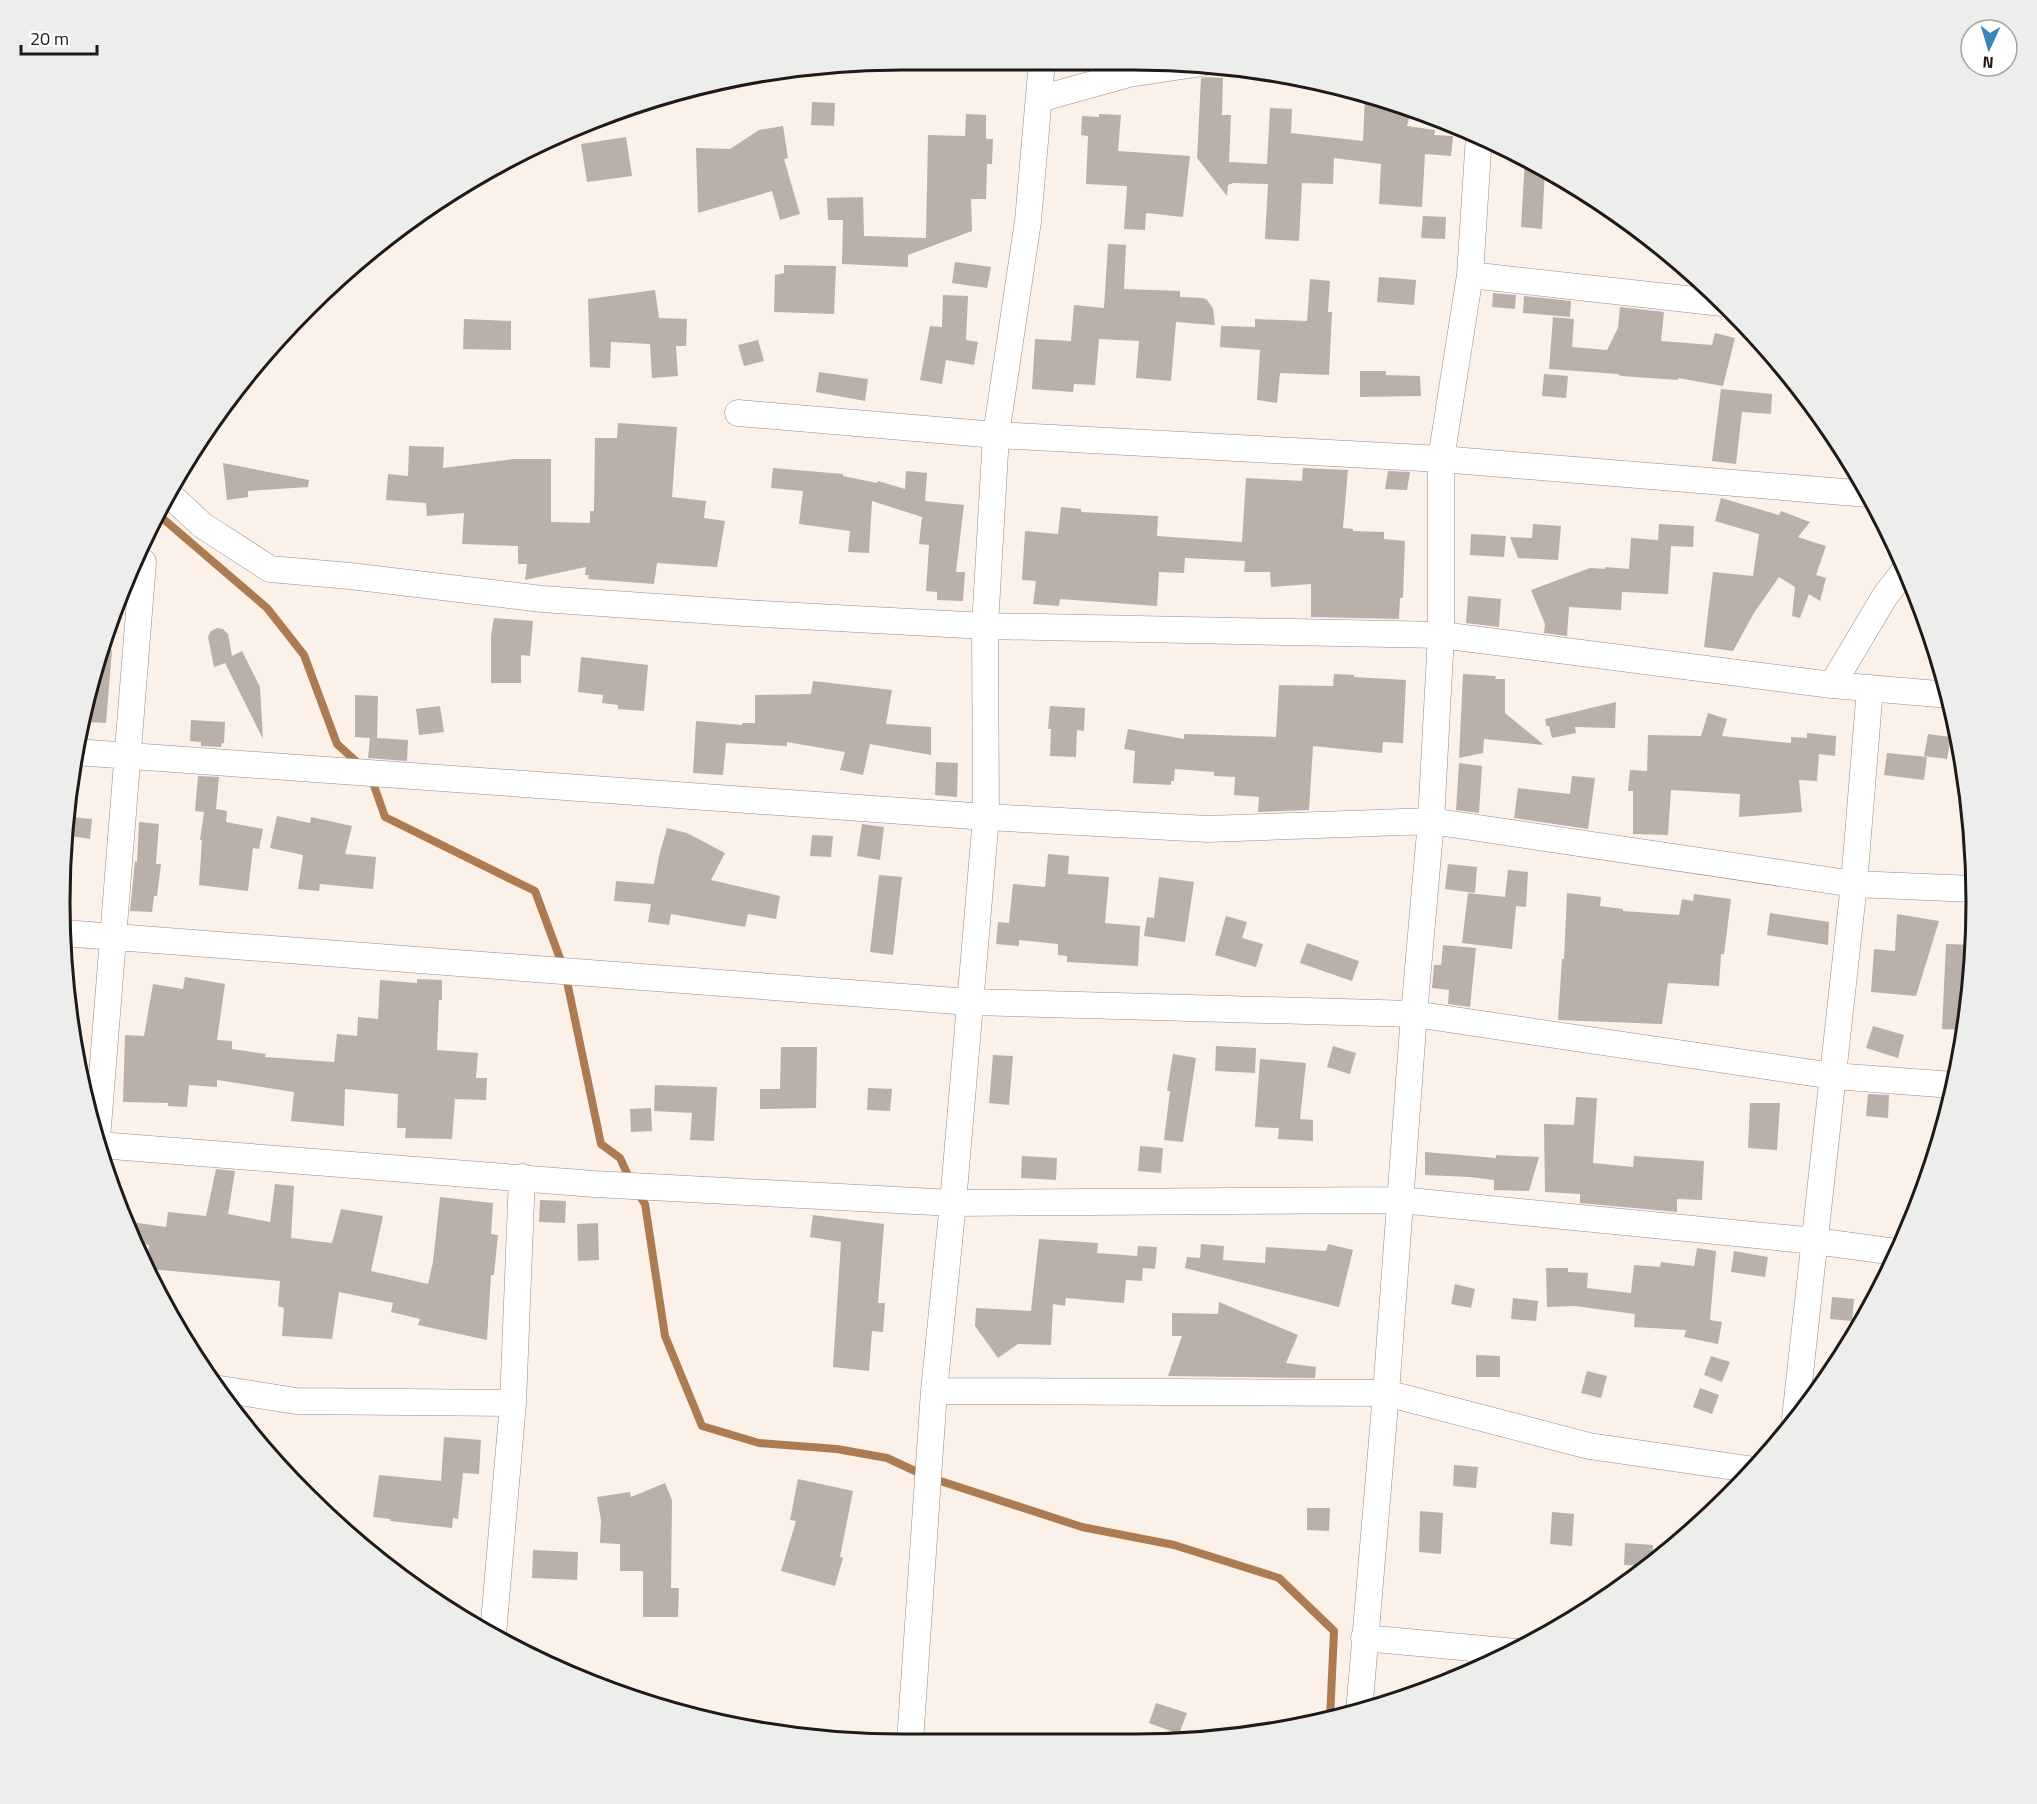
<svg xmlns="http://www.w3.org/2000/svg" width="2037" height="1804" font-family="'Titillium Web',sans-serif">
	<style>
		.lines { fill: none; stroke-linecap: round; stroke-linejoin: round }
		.stream { stroke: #ad7b51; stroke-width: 8 }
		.building { fill: #bab0a9 }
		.street-casing { stroke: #958c85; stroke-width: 27 }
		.street { stroke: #fff; stroke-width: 26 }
		.rim { fill: none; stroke: #1d1a17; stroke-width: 3 }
	</style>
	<rect width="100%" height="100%" fill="#fbf1e9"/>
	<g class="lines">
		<!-- stream -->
		<path class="stream" d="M 161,517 L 267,608 L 304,655 L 337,744 L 359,764
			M 371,777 L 385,817 L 535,891 L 565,972 L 601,1144 L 620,1158 L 631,1182
			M 637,1192 L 645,1204 L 665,1336 L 702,1426 L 759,1443 L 837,1449 L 887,1458 L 928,1477 L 1082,1527 L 1174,1545 L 1279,1578 L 1334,1631 L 1330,1719"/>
	</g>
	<!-- building -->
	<path class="building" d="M 1206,77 L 1223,78 L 1222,115 L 1231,115 L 1229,162 L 1267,164 L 1270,108 L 1292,109 L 1291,133 L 1363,141 L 1365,96 L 1411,110 L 1407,126 L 1435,130 L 1434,135 L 1453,136 L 1451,156 L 1425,154 L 1422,207 L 1379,204 L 1381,164 L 1334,158 L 1333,184 L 1302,183 L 1299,241 L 1265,239 L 1268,184 L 1233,183 L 1228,185 L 1227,196 L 1197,158 L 1201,78 Z
		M 812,102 L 835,103 L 834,126 L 811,125 Z
		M 966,114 L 986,115 L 986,139 L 993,139 L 992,164 L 987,164 L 986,199 L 971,199 L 972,231 L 908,255 L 908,267 L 842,264 L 843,220 L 828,220 L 827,198 L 863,197 L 864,236 L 926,238 L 928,135 L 965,136 Z
		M 1099,114 L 1121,115 L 1118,151 L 1190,156 L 1183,217 L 1146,213 L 1145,230 L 1124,229 L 1127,186 L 1086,184 L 1088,136 L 1081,135 L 1082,116 L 1099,117 Z
		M 783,126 L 788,158 L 784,159 L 800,214 L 780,220 L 772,191 L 698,213 L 696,148 L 730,149 L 759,130 Z
		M 626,137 L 632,176 L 587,182 L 581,144 Z
		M 1525,158 L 1545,168 L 1542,229 L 1521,227 Z
		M 1423,216 L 1446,217 L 1445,239 L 1421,238 Z
		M 1108,244 L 1126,245 L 1124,289 L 1180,291 L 1180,297 L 1203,298 L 1207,300 L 1213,308 L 1215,325 L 1176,322 L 1171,381 L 1136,378 L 1139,341 L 1099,339 L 1095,385 L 1074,384 L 1073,392 L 1032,389 L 1035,339 L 1071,341 L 1074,305 L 1104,308 Z
		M 955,262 L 991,267 L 987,288 L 952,283 Z
		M 784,265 L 836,266 L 834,314 L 774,312 L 775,275 L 784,273 Z
		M 1379,277 L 1416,280 L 1414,305 L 1377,302 Z
		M 1310,279 L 1330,281 L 1328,312 L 1332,312 L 1329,375 L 1280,373 L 1277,403 L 1257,400 L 1260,350 L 1220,347 L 1221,326 L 1255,327 L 1255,319 L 1307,321 Z
		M 655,290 L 659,318 L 687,319 L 686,346 L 676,346 L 678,376 L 652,378 L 650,344 L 611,342 L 610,368 L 590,367 L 588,299 Z
		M 1493,293 L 1516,295 L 1515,309 L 1492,307 Z
		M 943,295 L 968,296 L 966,340 L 978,342 L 974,365 L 946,360 L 942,384 L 920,380 L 930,326 L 942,327 Z
		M 1524,296 L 1571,301 L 1570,317 L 1523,313 Z
		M 1620,307 L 1664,312 L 1661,341 L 1712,345 L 1715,333 L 1735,338 L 1723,386 L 1678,378 L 1678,380 L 1621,376 L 1618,374 L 1549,369 L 1553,317 L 1574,319 L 1572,347 L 1607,350 L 1618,328 Z
		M 464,319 L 511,321 L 511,350 L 463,349 Z
		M 758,340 L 764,361 L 744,366 L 738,345 Z
		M 1360,371 L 1386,371 L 1386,375 L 1420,376 L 1421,396 L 1360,397 Z
		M 819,372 L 868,379 L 865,401 L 816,392 Z
		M 1544,374 L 1568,376 L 1566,398 L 1542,396 Z
		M 1721,389 L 1772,394 L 1771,414 L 1742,412 L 1736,464 L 1712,461 Z
		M 618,423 L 677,427 L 672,497 L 706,501 L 704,518 L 725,521 L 717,567 L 657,563 L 654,584 L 588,579 L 589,575 L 585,575 L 586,567 L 525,580 L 527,564 L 518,564 L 518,546 L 462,544 L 464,513 L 427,516 L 426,503 L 386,500 L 388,474 L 408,476 L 409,446 L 444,447 L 443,468 L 513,459 L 551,459 L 551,522 L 590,523 L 590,511 L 594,511 L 595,438 L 617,438 Z
		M 223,463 L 309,480 L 308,487 L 248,491 L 248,497 L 227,500 Z
		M 773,468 L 843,474 L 843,476 L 877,483 L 878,481 L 905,489 L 906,471 L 927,473 L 925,501 L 964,505 L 956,572 L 965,572 L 963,601 L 937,600 L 937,592 L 926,591 L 929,545 L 919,544 L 922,517 L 872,501 L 869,553 L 848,552 L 850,531 L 799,524 L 803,491 L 771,488 Z
		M 1303,468 L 1348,470 L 1343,528 L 1353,529 L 1353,531 L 1384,532 L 1384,539 L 1405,541 L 1403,598 L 1400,598 L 1399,619 L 1311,617 L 1311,584 L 1271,587 L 1270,572 L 1244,572 L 1245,561 L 1185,558 L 1184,573 L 1159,572 L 1157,606 L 1060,599 L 1059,606 L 1033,604 L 1036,581 L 1022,580 L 1025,531 L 1058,534 L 1061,507 L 1081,509 L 1081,512 L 1158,516 L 1157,536 L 1242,542 L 1246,478 L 1302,481 Z
		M 1388,471 L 1410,472 L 1407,490 L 1385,489 Z
		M 1721,498 L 1779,515 L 1781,511 L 1810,522 L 1798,537 L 1826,546 L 1816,575 L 1826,578 L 1820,601 L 1809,594 L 1800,618 L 1792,616 L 1795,587 L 1779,577 L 1754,613 L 1733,651 L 1704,647 L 1713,572 L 1753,576 L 1759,534 L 1715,521 Z
		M 1533,524 L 1561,526 L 1558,560 L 1518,558 L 1510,537 L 1532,538 Z
		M 1659,524 L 1694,526 L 1693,547 L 1671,546 L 1668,594 L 1622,592 L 1621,610 L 1569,607 L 1567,636 L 1544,633 L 1545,624 L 1531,590 L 1590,568 L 1605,569 L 1605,567 L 1629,569 L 1631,538 L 1658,540 Z
		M 1471,534 L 1506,536 L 1504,557 L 1470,555 Z
		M 1468,596 L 1501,599 L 1499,627 L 1466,623 Z
		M 494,618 L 533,621 L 530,656 L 521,655 L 521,683 L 491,683 L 491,635 Z
		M 217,628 L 223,629 L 228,634 L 232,656 L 242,651 L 260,687 L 263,739 L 225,663 L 214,667 L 208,637 L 211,631 Z
		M 103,648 L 112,650 L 106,723 L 86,722 L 87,716 L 83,716 Z
		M 581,657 L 648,665 L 644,711 L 618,709 L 618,705 L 602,703 L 603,695 L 578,692 Z
		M 1334,674 L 1354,675 L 1354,677 L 1406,680 L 1403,743 L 1383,742 L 1382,753 L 1313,746 L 1309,810 L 1258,812 L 1259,797 L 1234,795 L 1235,777 L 1214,776 L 1214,772 L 1175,769 L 1174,781 L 1171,781 L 1171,785 L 1133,783 L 1135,751 L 1124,749 L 1128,729 L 1184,739 L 1184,734 L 1276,737 L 1279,685 L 1333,686 Z
		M 1463,674 L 1496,676 L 1495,679 L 1505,679 L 1505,713 L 1544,745 L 1484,739 L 1483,753 L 1459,758 Z
		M 813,681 L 892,690 L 886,724 L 931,727 L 931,755 L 870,744 L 863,775 L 840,770 L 845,752 L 787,742 L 787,746 L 726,743 L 723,775 L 693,773 L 696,721 L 742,725 L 742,723 L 755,723 L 755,695 L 811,694 Z
		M 355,695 L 378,696 L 377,738 L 408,740 L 407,761 L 368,758 L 370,738 L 355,737 Z
		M 1616,702 L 1615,728 L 1575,727 L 1576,733 L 1552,738 L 1549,726 L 1546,726 L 1545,719 Z
		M 440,706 L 444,732 L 419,735 L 416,709 Z
		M 1050,706 L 1085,708 L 1084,731 L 1077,730 L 1076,757 L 1050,756 L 1051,729 L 1048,729 Z
		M 1708,713 L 1727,719 L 1722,736 L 1791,743 L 1791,737 L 1807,738 L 1807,733 L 1836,736 L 1835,756 L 1819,754 L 1817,781 L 1799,780 L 1802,812 L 1739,817 L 1740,794 L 1671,790 L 1668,835 L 1633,834 L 1633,791 L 1628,791 L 1630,770 L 1647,771 L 1648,735 L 1701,736 Z
		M 191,720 L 225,722 L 224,743 L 222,743 L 221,747 L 201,746 L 201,742 L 190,741 Z
		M 1928,734 L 1951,737 L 1947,759 L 1924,756 Z
		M 1887,753 L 1927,757 L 1924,780 L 1884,775 Z
		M 936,762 L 958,763 L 957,797 L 935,795 Z
		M 1459,763 L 1482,766 L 1479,813 L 1456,810 Z
		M 198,776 L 219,777 L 216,809 L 227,811 L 226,822 L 263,829 L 259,849 L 253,848 L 248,891 L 199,885 L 202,840 L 200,840 L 204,812 L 195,811 Z
		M 1572,776 L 1595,778 L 1588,829 L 1514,818 L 1518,788 L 1570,794 Z
		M 277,816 L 310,823 L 311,817 L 352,826 L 345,854 L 376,857 L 373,889 L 320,884 L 319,891 L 298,889 L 303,855 L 270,848 Z
		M 71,817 L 92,819 L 90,839 L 70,836 Z
		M 139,822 L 159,824 L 156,864 L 161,864 L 157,896 L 154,896 L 152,912 L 130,911 L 135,861 L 137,862 Z
		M 862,824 L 884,827 L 880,860 L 857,856 Z
		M 667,828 L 687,833 L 725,853 L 711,880 L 780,896 L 776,919 L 748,914 L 745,927 L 671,914 L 669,925 L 648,922 L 651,904 L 614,901 L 616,881 L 654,884 L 659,856 Z
		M 812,835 L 833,836 L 831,857 L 810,856 Z
		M 1048,854 L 1069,856 L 1068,874 L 1109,877 L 1105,923 L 1140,926 L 1138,966 L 1067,962 L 1067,956 L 1058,955 L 1058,944 L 1019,940 L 1019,946 L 996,944 L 998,922 L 1009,923 L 1013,884 L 1045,887 Z
		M 1448,864 L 1477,867 L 1475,893 L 1445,889 Z
		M 1508,870 L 1528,872 L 1526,907 L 1516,906 L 1512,949 L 1462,943 L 1468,893 L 1505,897 Z
		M 879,875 L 902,877 L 893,955 L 870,952 Z
		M 1159,877 L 1194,882 L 1185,942 L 1144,936 L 1147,917 L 1154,918 Z
		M 1567,893 L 1601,897 L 1600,906 L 1623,909 L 1623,911 L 1679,915 L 1682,899 L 1693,901 L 1694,894 L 1731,899 L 1724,954 L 1721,954 L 1719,986 L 1668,983 L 1662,1024 L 1558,1020 L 1562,959 L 1564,959 Z
		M 1770,913 L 1829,922 L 1828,945 L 1767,935 Z
		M 1897,914 L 1939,921 L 1916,996 L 1871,992 L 1874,949 L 1895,951 Z
		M 1226,916 L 1247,922 L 1242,938 L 1263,944 L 1256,967 L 1215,955 Z
		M 1307,943 L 1359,961 L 1352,981 L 1300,963 Z
		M 1946,944 L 1972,945 L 1970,1012 L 1965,1030 L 1942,1029 Z
		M 1443,945 L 1476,948 L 1470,1007 L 1448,1004 L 1449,990 L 1432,988 L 1434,965 L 1441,965 Z
		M 185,977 L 225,984 L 217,1040 L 232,1041 L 232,1049 L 266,1054 L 265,1057 L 334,1062 L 337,1034 L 357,1036 L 358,1017 L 378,1019 L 380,980 L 417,983 L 417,979 L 442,980 L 442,1000 L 439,1000 L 437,1050 L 478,1053 L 476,1078 L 487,1078 L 486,1100 L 455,1099 L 452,1139 L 405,1138 L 406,1128 L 397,1128 L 398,1094 L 345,1089 L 344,1126 L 291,1121 L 294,1092 L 217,1080 L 217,1087 L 189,1085 L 187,1107 L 168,1106 L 168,1103 L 123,1102 L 125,1035 L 144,1036 L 153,984 L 183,989 Z
		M 1873,1026 L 1904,1035 L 1898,1058 L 1866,1048 Z
		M 1216,1046 L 1256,1048 L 1255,1073 L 1215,1071 Z
		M 1333,1046 L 1356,1053 L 1350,1074 L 1327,1067 Z
		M 781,1047 L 817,1047 L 816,1108 L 760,1109 L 760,1089 L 780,1089 Z
		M 1173,1054 L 1196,1058 L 1183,1142 L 1164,1140 L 1170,1091 L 1167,1091 Z
		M 993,1055 L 1013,1056 L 1009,1105 L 989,1103 Z
		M 1260,1059 L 1306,1063 L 1300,1119 L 1313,1120 L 1313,1141 L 1278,1139 L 1279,1128 L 1255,1127 Z
		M 655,1085 L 717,1087 L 714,1141 L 690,1140 L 692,1113 L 654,1111 Z
		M 868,1088 L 892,1089 L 890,1111 L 867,1110 Z
		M 1868,1094 L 1889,1095 L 1888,1118 L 1866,1116 Z
		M 1576,1097 L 1597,1098 L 1593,1163 L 1633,1167 L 1634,1156 L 1704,1161 L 1702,1200 L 1677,1199 L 1677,1212 L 1580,1203 L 1580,1194 L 1545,1192 L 1544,1124 L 1574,1125 Z
		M 1750,1103 L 1780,1103 L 1777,1150 L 1748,1148 Z
		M 651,1108 L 652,1131 L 631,1132 L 630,1109 Z
		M 1140,1146 L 1163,1148 L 1161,1173 L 1138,1171 Z
		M 1425,1152 L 1496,1158 L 1496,1155 L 1539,1157 L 1529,1191 L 1494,1190 L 1494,1180 L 1470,1177 L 1425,1175 Z
		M 1022,1156 L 1057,1158 L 1056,1180 L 1021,1178 Z
		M 216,1169 L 235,1171 L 228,1214 L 270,1222 L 275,1184 L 294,1186 L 291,1238 L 332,1243 L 341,1209 L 383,1216 L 371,1271 L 428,1284 L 433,1262 L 440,1197 L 493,1203 L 491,1234 L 498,1235 L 494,1275 L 491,1275 L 487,1340 L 418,1325 L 420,1319 L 391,1312 L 393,1303 L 339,1292 L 332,1339 L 282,1336 L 284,1308 L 278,1306 L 280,1281 L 150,1269 L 147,1261 L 149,1245 L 140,1243 L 131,1222 L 166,1227 L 168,1212 L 206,1216 Z
		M 540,1200 L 566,1201 L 565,1223 L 539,1222 Z
		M 813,1215 L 884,1224 L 878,1303 L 885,1303 L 883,1332 L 872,1331 L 869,1371 L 833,1367 L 841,1242 L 810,1237 Z
		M 598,1223 L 599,1260 L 578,1261 L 577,1224 Z
		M 1039,1239 L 1098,1243 L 1097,1253 L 1137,1256 L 1138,1246 L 1157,1247 L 1155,1269 L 1143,1268 L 1142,1281 L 1126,1280 L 1124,1303 L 1066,1298 L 1065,1306 L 1053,1304 L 1051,1345 L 1018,1344 L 998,1358 L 975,1326 L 976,1308 L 1031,1311 Z
		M 1201,1244 L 1224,1246 L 1223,1260 L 1265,1263 L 1266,1247 L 1326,1251 L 1328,1244 L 1353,1250 L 1339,1307 L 1185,1268 L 1187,1257 L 1200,1258 Z
		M 1697,1248 L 1716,1251 L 1710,1320 L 1722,1322 L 1718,1344 L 1684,1337 L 1686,1330 L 1634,1327 L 1635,1314 L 1575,1306 L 1547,1307 L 1546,1268 L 1568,1268 L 1568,1272 L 1588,1273 L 1587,1288 L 1631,1293 L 1634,1265 L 1660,1267 L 1661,1262 L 1694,1266 Z
		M 1734,1251 L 1768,1257 L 1765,1277 L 1731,1272 Z
		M 1455,1284 L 1475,1289 L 1471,1308 L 1451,1304 Z
		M 1832,1297 L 1854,1299 L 1852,1321 L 1830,1319 Z
		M 1513,1298 L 1538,1301 L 1536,1321 L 1511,1319 Z
		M 1219,1302 L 1298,1335 L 1286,1363 L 1316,1367 L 1315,1378 L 1168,1376 L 1182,1336 L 1172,1336 L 1172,1313 L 1218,1314 Z
		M 1476,1355 L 1500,1356 L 1500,1377 L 1476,1377 Z
		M 1711,1356 L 1730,1362 L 1722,1382 L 1704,1375 Z
		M 1587,1371 L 1607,1376 L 1601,1398 L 1581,1393 Z
		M 1700,1388 L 1719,1395 L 1712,1414 L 1693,1407 Z
		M 444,1437 L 481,1440 L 479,1474 L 463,1473 L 458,1519 L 453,1518 L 452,1528 L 390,1521 L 390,1519 L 373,1517 L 379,1475 L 441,1481 Z
		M 1454,1465 L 1478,1467 L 1476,1488 L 1453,1486 Z
		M 798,1479 L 853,1491 L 840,1557 L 843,1558 L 835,1586 L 781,1571 L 796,1521 L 790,1520 Z
		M 665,1483 L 672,1500 L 671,1588 L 679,1588 L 678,1617 L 643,1617 L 643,1571 L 620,1571 L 620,1544 L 600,1543 L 601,1520 L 597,1497 L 630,1492 L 631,1497 Z
		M 1307,1508 L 1330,1508 L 1329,1531 L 1307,1530 Z
		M 1420,1511 L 1443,1513 L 1441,1554 L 1419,1552 Z
		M 1552,1512 L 1574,1514 L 1572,1546 L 1550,1544 Z
		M 1625,1543 L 1653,1545 L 1652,1566 L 1624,1565 Z
		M 533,1550 L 578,1552 L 577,1580 L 532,1578 Z
		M 1156,1703 L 1187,1713 L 1179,1734 L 1149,1723 Z"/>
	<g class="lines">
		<defs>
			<path id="street" d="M 1039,99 L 1129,74 L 1202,63
				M 1470,275 L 1722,303
				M 738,413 L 996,435 L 1441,459 L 1868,494
				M 172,497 L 202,525 L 270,569 L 350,576 L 542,599 L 744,613 L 985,626 L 1441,635 L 1832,685 L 1950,695
				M 1832,685 L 1885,596 L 1905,570
				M 75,752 L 986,817 L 1208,829 L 1431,821 L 1854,884 L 1974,889
				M 63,933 L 970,1002 L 1414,1014 L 1833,1076 L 1953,1085
				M 97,1139 L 143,562 L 135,562
				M 99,1145 L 594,1184 L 953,1203 L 1400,1200 L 1815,1241 L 1896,1252
				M 220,1389 L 296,1401 L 513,1403
				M 934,1391 L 1386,1393 L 1589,1446 L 1755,1470
				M 1795,1419 L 1854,884 L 1870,688
				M 493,1634 L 513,1403 L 522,1177
				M 1364,1638 L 1516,1652
				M 1359,1713 L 1386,1393 L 1414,1014 L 1431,821 L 1441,635 L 1441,459 L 1470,275 L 1479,135
				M 910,1742 L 934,1391 L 953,1203 L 986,817 L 985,626 L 996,435 L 1028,221 L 1042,61"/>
		</defs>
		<!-- street casing -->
		<use href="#street" class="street-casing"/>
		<!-- street -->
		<use href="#street" class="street"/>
	</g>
	<!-- crop -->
	<path d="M0 0H2037V1804H0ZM902 70H1134A832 832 0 0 1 1966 902V902A832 832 0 0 1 1134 1734H902A832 832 0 0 1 70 902V902A832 832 0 0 1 902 70Z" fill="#ededec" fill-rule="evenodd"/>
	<path class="rim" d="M902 70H1134A832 832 0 0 1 1966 902V902A832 832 0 0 1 1134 1734H902A832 832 0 0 1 70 902V902A832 832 0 0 1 902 70Z"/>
	<!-- north arrow -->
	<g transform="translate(1989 48) rotate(184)"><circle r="28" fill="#ffffff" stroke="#a5a3a2" stroke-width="1.5"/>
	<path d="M0-4.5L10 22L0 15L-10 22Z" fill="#3687b8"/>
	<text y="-9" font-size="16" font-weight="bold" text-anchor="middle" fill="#1d1a17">N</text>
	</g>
	<!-- scale -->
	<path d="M21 45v9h76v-9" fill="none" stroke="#1d1a17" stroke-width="3"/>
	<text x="30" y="45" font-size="18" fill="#1d1a17" stroke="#ffffff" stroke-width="4.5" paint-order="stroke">20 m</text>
</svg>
